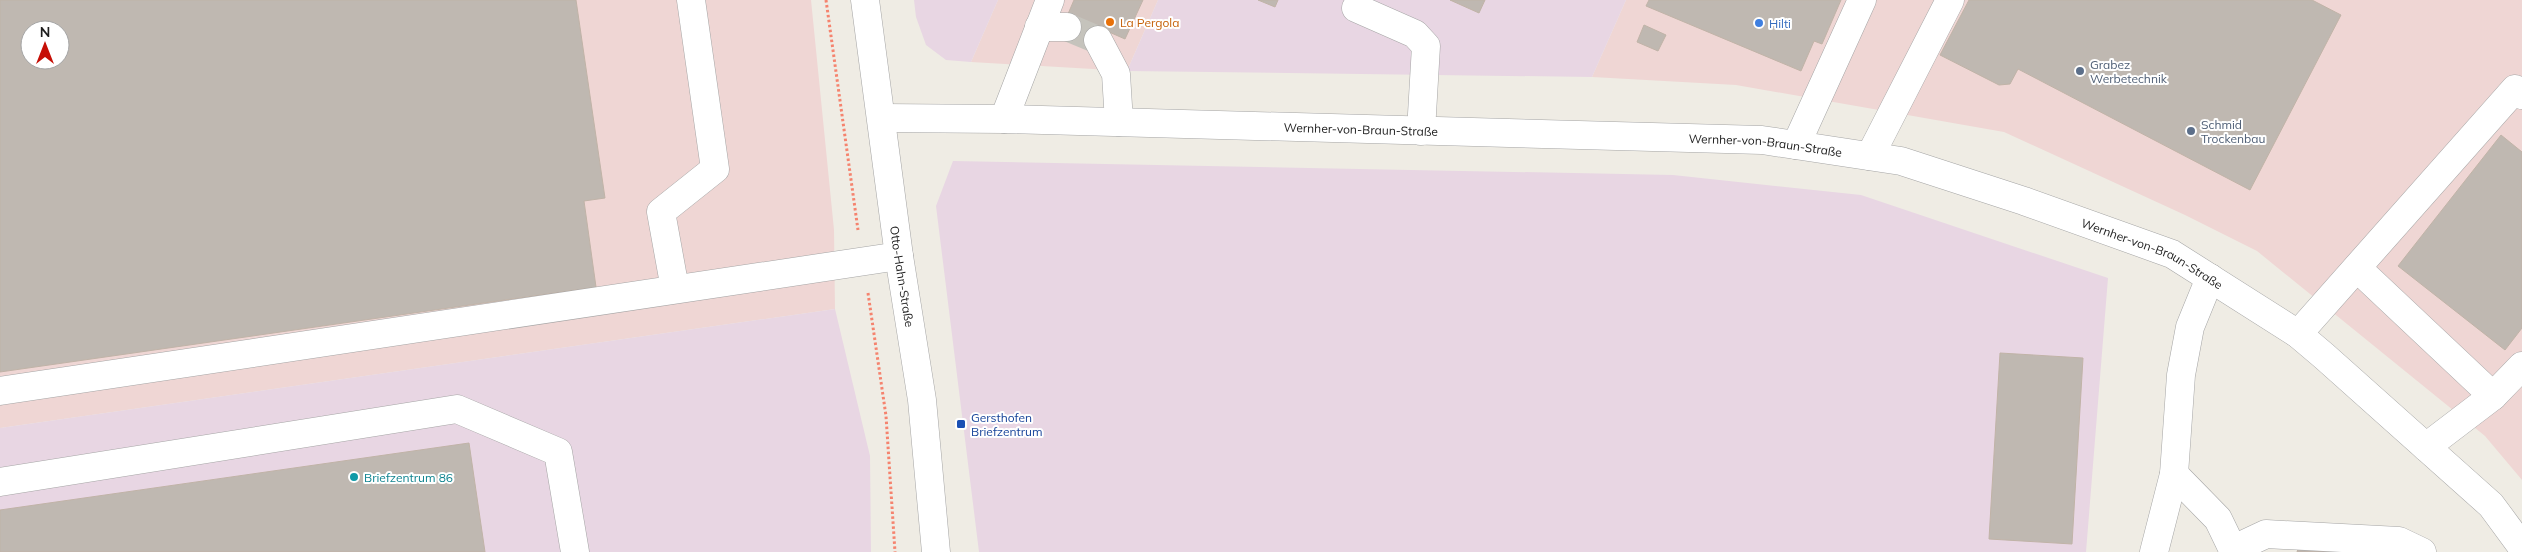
<svg xmlns="http://www.w3.org/2000/svg" width="2522" height="552" font-family="Mulish,sans-serif">
	<style>
		.commercial { fill: #efd6d4; fill-rule: evenodd }
		.industrial { fill: #e8d6e3 }
		.building { fill: #bfb8b1; stroke: #c0b3a7; fill-rule: evenodd }
		.lines { fill: none; stroke-linecap: round; stroke-linejoin: round }
		.minor-tunnel { stroke: #c5c3bc; stroke-width: 28; stroke-dasharray: 28 14; stroke-linecap: butt }
		.minor-casing { stroke: #a5a5a5; stroke-width: 29 }
		.path { stroke: #f5836e; stroke-width: 3; stroke-dasharray: 2.5 2.5; stroke-linecap: butt }
		.minor { stroke: #fff; stroke-width: 28 }
		.food-dot { fill: #e8710a; stroke: #fff; stroke-width: 2 }
		.shop-dot { fill: #3f7fe0; stroke: #fff; stroke-width: 2 }
		.service-dot { fill: #5c6f8a; stroke: #fff; stroke-width: 2 }
		.transit-dot { fill: #1a4fb4; stroke: #fff; stroke-width: 2 }
		.culture-dot { fill: #0f9aa8; stroke: #fff; stroke-width: 2 }
		.labels { text-anchor: middle; dominant-baseline: central; stroke-width: 4; stroke-linejoin: round; paint-order: stroke }
		.food-label { font-size: 12px; fill: #c56008; stroke: #fff; text-anchor: start }
		.shop-label { font-size: 12px; fill: #366cbe; stroke: #fff; text-anchor: start }
		.service-label { font-size: 12px; fill: #4e5e75; stroke: #fff; text-anchor: start }
		.street-label { font-size: 12px; fill: #1e1e1e; stroke: #fff }
		.transit-label { font-size: 12px; fill: #164399; stroke: #fff; text-anchor: start }
		.culture-label { font-size: 12px; fill: #0d838f; stroke: #fff; text-anchor: start }
	</style>
	<rect width="100%" height="100%" fill="#efece4"/>
	<!-- commercial -->
	<path class="commercial" d="M 0,0 L 811,0 L 834,230 L 835,309 L 0,428 ZM 30,30 L 60,30 L 60,60 L 30,60 Z
		M 998,0 L 1158,0 L 1127,71 L 971,62 Z
		M 1626,0 L 2522,0 L 2522,480 L 2485,436 L 2257,251 L 2185,215 L 2004,132 L 1736,85 L 1592,77 Z"/>
	<!-- industrial -->
	<path class="industrial" d="M 914,0 L 998,0 L 971,62 L 946,60 L 926,45 L 916,17 Z
		M 1158,0 L 1626,0 L 1592,77 L 1127,71 Z
		M 953,161 L 1673,175 L 1861,195 L 2108,278 L 2086,552 L 979,552 L 936,206 Z
		M 835,309 L 870,456 L 871,552 L 0,552 L 0,428 Z"/>
	<!-- building -->
	<path class="building" d="M 0,0 L 576,0 L 605,198 L 584,201 L 596,287 L 0,372 ZM 30,30 L 60,30 L 60,60 L 30,60 Z
		M 1074,0 L 1143,0 L 1125,39 L 1068,14 Z
		M 1258,0 L 1278,0 L 1275,7 Z
		M 1450,0 L 1485,0 L 1479,13 Z
		M 1649,0 L 1841,0 L 1822,44 L 1814,41 L 1801,71 L 1646,6 Z
		M 1969,0 L 2312,0 L 2341,15 L 2250,190 L 2018,69 L 2010,84 L 1999,85 L 1940,55 Z
		M 1068,14 L 1107,31 L 1091,49 L 1079,41 L 1068,39 Z
		M 1644,25 L 1666,35 L 1658,51 L 1637,42 Z
		M 2501,135 L 2522,152 L 2522,328 L 2505,350 L 2398,266 Z
		M 2000,353 L 2083,358 L 2072,544 L 1989,539 Z
		M 469,443 L 485,552 L 0,552 L 0,510 Z
		M 2298,549 L 2351,552 L 2297,552 Z"/>
	<g class="lines">
		<!-- minor-tunnel -->
		<path class="minor-tunnel" d="M 1067,27 L 1098,40"/>
		<defs>
			<g id="minor">
				<path id="s1" d="M 865,0 L 899,256 L 922,400 L 936,552"/>
				<path d="M 1356,8 L 1415,34 L 1426,46 L 1421,131"/>
				<path d="M 1039,27 L 1067,27"/>
				<path d="M 1098,40 L 1116,74 L 1119,122"/>
				<path id="s2" d="M 882,118 L 1004,119 L 1762,140 L 1901,161 L 2024,201 L 2172,254 L 2298,334 L 2324,356 L 2491,505 L 2522,547"/>
				<path d="M 1004,119 L 1050,0"/>
				<path d="M 1796,145 L 1862,0"/>
				<path d="M 1870,156 L 1950,0"/>
				<path d="M 2357,268 L 2493,396"/>
				<path d="M 675,289 L 661,212 L 715,169 L 691,0"/>
				<path d="M 2298,334 L 2515,89 L 2522,95"/>
				<path d="M 0,391 L 899,256"/>
				<path d="M 2426,447 L 2493,396 L 2522,366"/>
				<path d="M 2174,474 L 2218,519 L 2234,552"/>
				<path d="M 0,482 L 457,409 L 558,452 L 575,552"/>
				<path d="M 2234,549 L 2266,534 L 2399,541 L 2422,552"/>
				<path d="M 2154,552 L 2174,474 L 2181,375 L 2190,327 L 2210,278"/>
			</g>
		</defs>
		<!-- minor casing -->
		<use href="#minor" class="minor-casing"/>
		<!-- path -->
		<path class="path" d="M 826,0 L 858,230
			M 868,293 L 886,416 L 895,552"/>
		<!-- minor -->
		<use href="#minor" class="minor"/>
	</g>
	<!-- markers -->
	<circle class="food-dot" cx="1110" cy="22" r="5"/>
	<circle class="shop-dot" cx="1759" cy="23" r="5"/>
	<g class="service-dot">
		<circle cx="2080" cy="71" r="5"/>
		<circle cx="2191" cy="131" r="5"/>
	</g>
	<rect class="transit-dot" x="956" y="419" width="10" height="10" rx="2.5"/>
	<circle class="culture-dot" cx="354" cy="477" r="5"/>
	<g class="labels">
		<!-- food labels -->
		<g class="food-label">
			<text x="1120" y="22">La Pergola</text>
		</g>
		<!-- shop labels -->
		<g class="shop-label">
			<text x="1769" y="23">Hilti</text>
		</g>
		<!-- service labels -->
		<g class="service-label">
			<text x="2090" y="64">Grabez<tspan x="2090" dy="14">Werbetechnik</tspan></text>
			<text x="2201" y="124">Schmid<tspan x="2201" dy="14">Trockenbau</tspan></text>
		</g>
		<!-- street labels -->
		<g class="street-label">
			<text stroke="none"><textPath href="#s2" startOffset="479">Wernher-von-Braun-Straße</textPath></text>
			<text stroke="none"><textPath href="#s2" startOffset="884">Wernher-von-Braun-Straße</textPath></text>
			<text stroke="none"><textPath href="#s2" startOffset="1289">Wernher-von-Braun-Straße</textPath></text>
			<text stroke="none"><textPath href="#s1" startOffset="279">Otto-Hahn-Straße</textPath></text>
		</g>
		<!-- transit labels -->
		<g class="transit-label">
			<text x="971" y="417">Gersthofen<tspan x="971" dy="14">Briefzentrum</tspan></text>
		</g>
		<!-- culture labels -->
		<g class="culture-label">
			<text x="364" y="477">Briefzentrum 86</text>
		</g>
	</g>
	<!-- north arrow -->
	<g transform="translate(45 45)"><circle r="24" fill="#ffffff" stroke="#a5a5a5"/>
	<path d="M0-4L9 19L0 12L-9 19Z" fill="#c60f06"/>
	<text y="-8" font-size="14" font-weight="bold" text-anchor="middle" fill="#1e1e1e">N</text>
	</g>
</svg>
